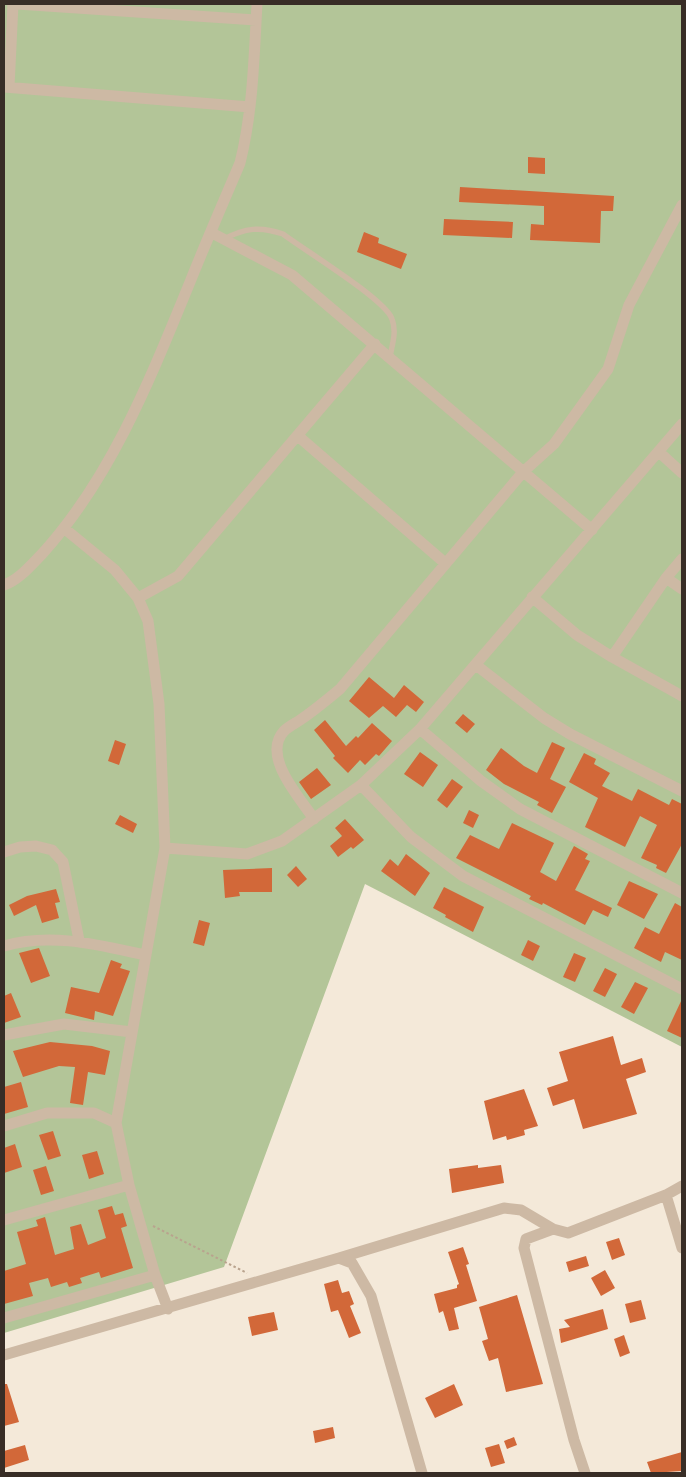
<svg xmlns="http://www.w3.org/2000/svg" width="686" height="1477" font-family="Mulish,sans-serif">
	<style>
		.green { fill: #b3c598 }
		.building { fill: #d26839 }
		.lines { fill: none; stroke-linecap: round; stroke-linejoin: round }
		.path { stroke: #b9a38e; stroke-width: 2; stroke-dasharray: 2.5 2.5; stroke-linecap: butt }
		.lane { stroke: #cdb9a4; stroke-width: 5.5 }
		.street { stroke: #cdb9a4; stroke-width: 11 }
	</style>
	<rect width="100%" height="100%" fill="#f4e9d9"/>
	<!-- green -->
	<path class="green" d="M 4,4 L 682,4 L 682,1047 L 365,884 L 224,1267 L 4,1333 Z"/>
	<!-- building -->
	<path class="building" d="M 528,157 L 545,158 L 545,174 L 528,173 Z
		M 460,187 L 614,196 L 613,211 L 601,211 L 600,243 L 530,240 L 531,224 L 544,225 L 544,206 L 459,202 Z
		M 444,219 L 513,222 L 512,238 L 443,235 Z
		M 364,232 L 379,238 L 378,243 L 407,254 L 401,269 L 357,252 Z
		M 369,677 L 394,698 L 404,685 L 424,702 L 416,712 L 407,705 L 396,717 L 383,706 L 369,718 L 349,701 Z
		M 463,714 L 475,724 L 467,733 L 455,723 Z
		M 325,720 L 346,746 L 356,736 L 358,738 L 372,723 L 392,741 L 379,756 L 376,754 L 365,765 L 360,760 L 348,773 L 333,758 L 335,756 L 314,730 Z
		M 115,740 L 126,744 L 119,765 L 108,761 Z
		M 552,742 L 565,748 L 550,779 L 566,787 L 552,813 L 537,805 L 539,802 L 504,784 L 486,770 L 501,748 L 524,766 L 537,773 Z
		M 420,752 L 438,765 L 423,787 L 404,774 Z
		M 584,753 L 596,759 L 594,764 L 610,773 L 602,786 L 632,801 L 638,789 L 669,805 L 672,799 L 682,804 L 682,844 L 666,873 L 656,868 L 657,865 L 641,858 L 657,825 L 640,816 L 625,847 L 585,827 L 598,798 L 569,782 Z
		M 317,768 L 331,785 L 311,799 L 299,782 Z
		M 452,779 L 463,787 L 447,808 L 437,800 Z
		M 469,810 L 479,815 L 473,828 L 463,823 Z
		M 120,815 L 137,824 L 133,833 L 115,824 Z
		M 345,819 L 364,840 L 353,849 L 351,847 L 338,857 L 330,846 L 342,836 L 335,828 Z
		M 512,823 L 554,843 L 540,872 L 556,881 L 574,846 L 588,854 L 585,859 L 590,861 L 575,890 L 612,908 L 608,917 L 593,910 L 585,925 L 543,903 L 542,905 L 529,899 L 531,896 L 456,858 L 470,835 L 499,849 Z
		M 406,854 L 430,873 L 415,896 L 381,871 L 390,859 L 398,866 Z
		M 296,866 L 307,879 L 298,887 L 287,875 Z
		M 272,868 L 272,892 L 239,892 L 240,896 L 225,898 L 223,870 Z
		M 629,881 L 658,894 L 644,919 L 617,905 Z
		M 444,887 L 484,907 L 473,932 L 445,917 L 446,915 L 433,908 Z
		M 56,889 L 60,902 L 55,903 L 59,918 L 42,923 L 36,905 L 14,916 L 9,905 L 27,896 Z
		M 675,903 L 682,907 L 682,960 L 665,952 L 661,962 L 634,948 L 645,927 L 659,934 Z
		M 199,920 L 210,923 L 204,946 L 193,943 Z
		M 528,940 L 540,946 L 533,961 L 521,955 Z
		M 39,948 L 50,976 L 31,983 L 19,953 Z
		M 574,953 L 586,958 L 575,982 L 563,977 Z
		M 111,960 L 122,964 L 120,968 L 130,971 L 113,1016 L 95,1011 L 94,1020 L 65,1013 L 71,987 L 99,993 Z
		M 605,968 L 617,974 L 605,997 L 593,991 Z
		M 635,982 L 648,988 L 634,1014 L 621,1007 Z
		M 11,993 L 21,1017 L 4,1023 L 4,996 Z
		M 682,999 L 682,1038 L 667,1031 Z
		M 613,1036 L 621,1065 L 642,1058 L 646,1072 L 626,1079 L 637,1114 L 583,1129 L 574,1099 L 553,1106 L 547,1088 L 568,1081 L 559,1052 Z
		M 50,1042 L 92,1046 L 110,1051 L 105,1075 L 88,1072 L 83,1105 L 70,1103 L 75,1067 L 59,1066 L 23,1077 L 13,1051 Z
		M 21,1082 L 28,1107 L 4,1114 L 4,1087 Z
		M 524,1089 L 538,1126 L 524,1130 L 525,1135 L 507,1140 L 506,1136 L 493,1140 L 484,1101 Z
		M 53,1131 L 61,1156 L 48,1160 L 39,1135 Z
		M 15,1144 L 22,1167 L 4,1173 L 4,1148 Z
		M 97,1151 L 104,1174 L 89,1179 L 82,1155 Z
		M 478,1165 L 478,1168 L 501,1165 L 504,1183 L 452,1193 L 449,1169 Z
		M 46,1166 L 54,1191 L 41,1195 L 33,1170 Z
		M 112,1206 L 115,1215 L 123,1213 L 127,1226 L 121,1228 L 133,1268 L 101,1278 L 99,1272 L 80,1278 L 82,1283 L 69,1287 L 67,1282 L 51,1287 L 48,1278 L 29,1283 L 33,1296 L 4,1304 L 4,1271 L 26,1264 L 17,1232 L 38,1226 L 36,1220 L 45,1217 L 55,1255 L 74,1249 L 70,1227 L 81,1224 L 88,1245 L 106,1238 L 98,1210 Z
		M 619,1238 L 625,1255 L 612,1260 L 606,1242 Z
		M 463,1247 L 469,1264 L 466,1265 L 477,1301 L 454,1308 L 459,1329 L 449,1331 L 443,1311 L 439,1313 L 434,1294 L 457,1288 L 457,1285 L 459,1284 L 448,1252 Z
		M 586,1256 L 589,1266 L 569,1272 L 566,1262 Z
		M 605,1270 L 615,1288 L 601,1296 L 591,1278 Z
		M 338,1280 L 342,1293 L 349,1291 L 354,1304 L 350,1306 L 361,1333 L 349,1338 L 338,1310 L 331,1312 L 324,1284 Z
		M 517,1295 L 543,1384 L 506,1392 L 498,1358 L 489,1361 L 482,1341 L 488,1339 L 479,1307 Z
		M 641,1300 L 646,1319 L 630,1323 L 625,1304 Z
		M 603,1309 L 608,1329 L 561,1343 L 559,1329 L 570,1327 L 564,1320 Z
		M 274,1312 L 278,1330 L 252,1336 L 248,1317 Z
		M 624,1335 L 630,1353 L 620,1357 L 614,1339 Z
		M 4,1384 L 7,1384 L 19,1422 L 4,1426 Z
		M 454,1384 L 463,1405 L 435,1418 L 425,1398 Z
		M 333,1427 L 335,1438 L 315,1443 L 313,1431 Z
		M 514,1437 L 517,1445 L 507,1449 L 504,1441 Z
		M 499,1444 L 505,1463 L 491,1467 L 485,1448 Z
		M 25,1445 L 29,1460 L 4,1468 L 4,1451 Z
		M 682,1452 L 682,1471 L 651,1473 L 647,1462 Z"/>
	<g class="lines">
		<!-- path -->
		<path class="path" d="M 153,1226 L 247,1273"/>
		<!-- lane -->
		<path class="lane" d="M 224,239 C 245,228 260,226 283,234 C 304,250 385,299 392,319 C 397,332 392,345 390,357"/>
		<!-- street -->
		<path class="street" d="M 17,4 L 256,20
			M 4,87 L 250,107
			M 9,87 L 13,4
			M 212,233 L 292,275 L 592,530
			M 298,436 L 445,563
			M 659,452 L 682,473
			M 65,529 L 115,570 L 138,598 L 148,621 L 159,704 L 165,848 L 116,1123 L 129,1185 L 155,1275 L 168,1309
			M 666,578 L 682,589
			M 4,585 C 19,580 31,565 42,554 C 112,477 151,377 190,282 C 206,242 223,203 240,163 C 253,111 254,57 257,4
			M 532,597 L 577,635 L 612,657 L 682,696
			M 138,598 L 178,576 L 375,344
			M 612,657 L 666,578 L 682,559
			M 476,665 L 544,718 L 570,734 L 682,791
			M 420,729 L 481,781 L 520,809 L 682,893
			M 361,785 L 411,837 L 463,876 L 682,989
			M 314,819 C 300,798 261,756 284,731 C 289,726 298,722 303,718 C 316,709 328,699 340,689 L 523,472 L 554,444 L 608,369 L 629,305 L 682,205
			M 165,848 L 247,854 L 282,841 L 361,785 L 420,729 L 682,424
			M 4,852 L 20,847 L 36,846 L 52,850 L 63,862 L 79,940
			M 4,946 C 51,932 99,945 145,955
			M 4,1035 L 64,1024 L 132,1032
			M 4,1126 L 47,1113 L 94,1113 L 116,1123
			M 682,1186 L 666,1195 L 682,1248
			M 4,1220 L 129,1185
			M 553,1229 L 526,1239 L 524,1248 L 574,1440 L 585,1473
			M 339,1258 L 504,1208 L 521,1210 L 553,1229 L 568,1233 L 666,1195
			M 4,1318 L 155,1275
			M 4,1355 L 339,1258 L 352,1263 L 371,1296 L 422,1473"/>
	</g>
	<!-- border -->
	<rect width="686" height="1477" fill="none" stroke="#382d26" stroke-width="10"/>
</svg>
